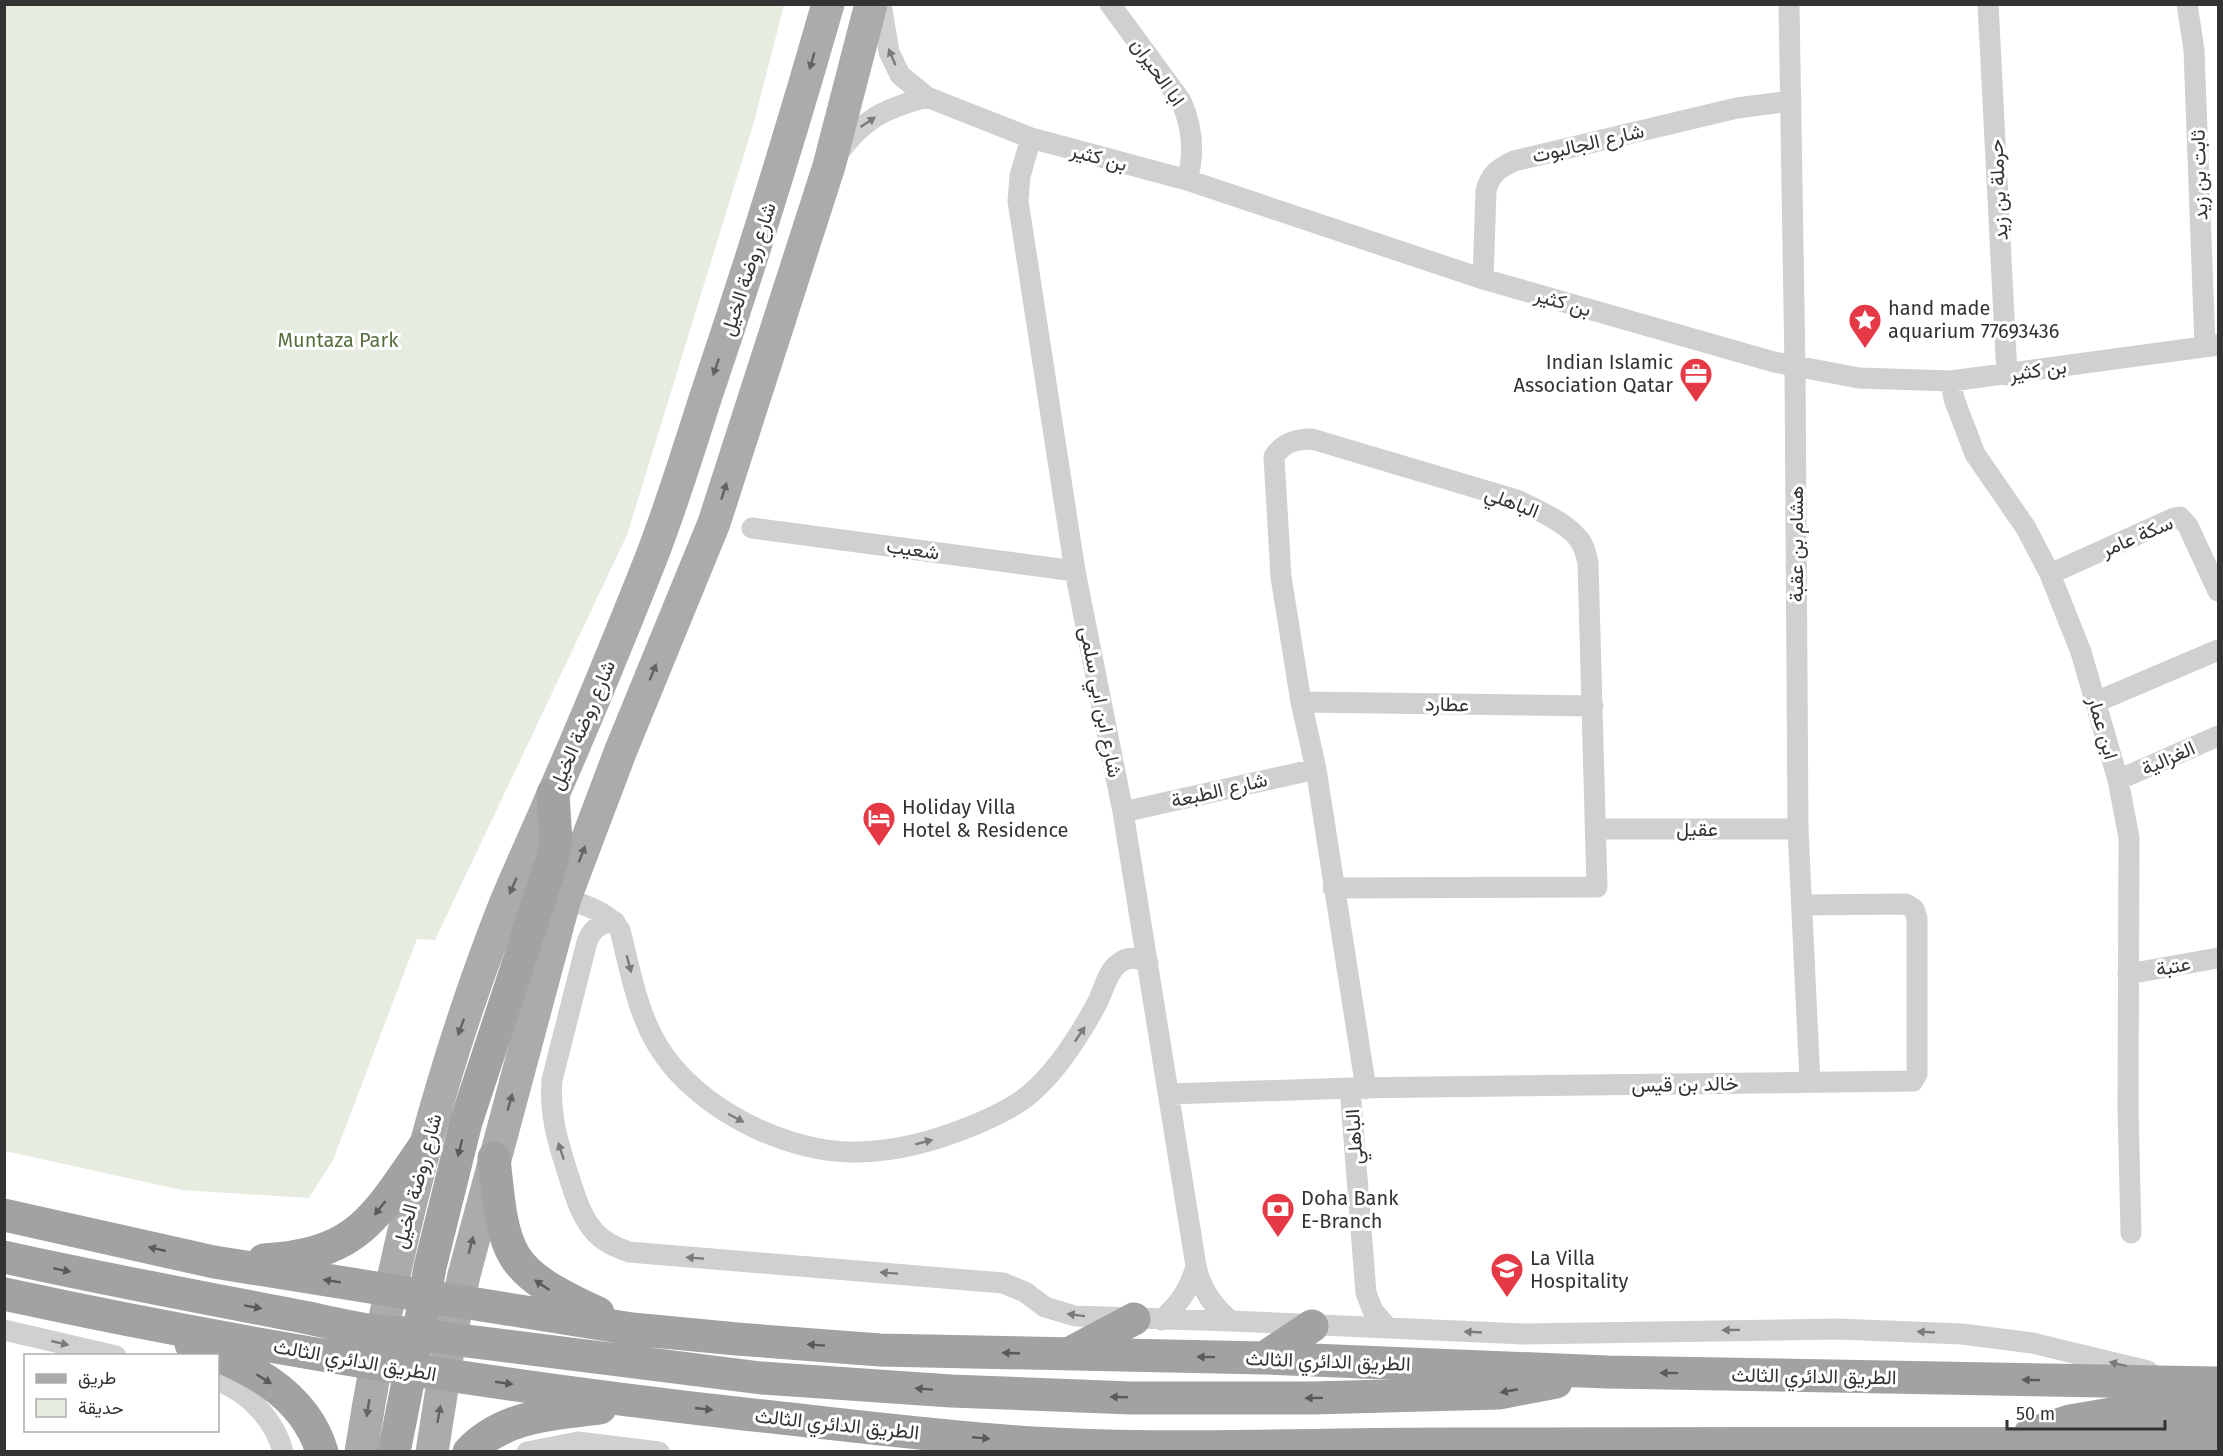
<svg xmlns="http://www.w3.org/2000/svg" width="2223" height="1456" font-family="'Fira Sans',Vazirmatn,sans-serif">
	<style>
		.green { fill: #e6ecdf }
		.lines { fill: none; stroke-linecap: round; stroke-linejoin: round }
		.minor { stroke: #d0d0d0; stroke-width: 21 }
		.primary { stroke: #ababab; stroke-width: 33 }
		.trunk { stroke: #a2a2a2; stroke-width: 33 }
		.oneway { fill: #7a7a7a }
		.oneway2 { fill: #636363 }
		.oneway3 { fill: #5a5a5a }
		.labels { text-anchor: middle; dominant-baseline: central; stroke-width: 6; stroke-linejoin: round; paint-order: stroke }
		.street-label { font-size: 20px; fill: #333; stroke: #fff }
		.poi-label { font-size: 20px; fill: #333; stroke: #fff; text-anchor: start }
		.park-label { font-size: 20px; fill: #56703f; stroke: #fff }
	</style>
	<rect width="100%" height="100%" fill="#fff"/>
	<!-- green -->
	<path class="green" d="M 5,4 L 784,5 L 754,122 L 627,535 L 435,940 L 417,939 L 333,1160 L 309,1198 L 182,1190 L 5,1151 Z"/>
	<g class="lines">
		<!-- minor -->
		<path class="minor" d="M 881,4 L 889,52 L 900,75 L 927,97 L 942,103 L 1031,138 L 1187,180 L 1483,279 L 1774,362 L 1859,378 L 1951,381 L 2218,345
			M 1110,4 L 1181,101 C 1193,128 1195,153 1187,180
			M 1789,4 L 1795,367 L 1798,829 L 1810,1082
			M 1988,4 L 2007,375
			M 2187,4 L 2194,50 L 2205,346
			M 1031,138 L 1020,176 L 1018,201 L 1075,571 L 1123,812 L 1196,1266 C 1201,1289 1212,1306 1231,1321
			M 837,155 C 864,118 884,109 927,97
			M 1483,279 L 1486,191 C 1490,174 1499,168 1514,161 L 1737,108 L 1791,101
			M 1951,381 L 1954,399 L 1975,454 L 2026,528 L 2050,574 L 2081,652 L 2118,780 L 2129,838 L 2128,1107 L 2131,1233
			M 752,528 L 1075,571
			M 2050,574 L 2174,518 L 2180,517 L 2188,526 L 2218,591
			M 1301,702 L 1593,706
			M 2096,702 L 2218,650
			M 2118,780 L 2218,736
			M 1123,812 L 1316,769
			M 1596,829 L 1798,829
			M 1333,888 L 1597,887 L 1588,563 C 1586,554 1584,544 1577,537 C 1564,521 1535,509 1517,500 L 1312,439 C 1297,439 1283,442 1274,457 L 1281,577 L 1301,702 L 1316,769 L 1366,1089
			M 565,898 C 585,906 608,911 620,930 C 630,969 637,1012 658,1046 C 695,1108 788,1155 860,1152 C 899,1151 938,1140 974,1125 C 993,1117 1015,1107 1030,1094 C 1057,1071 1078,1038 1095,1007 C 1103,994 1106,973 1118,964 C 1127,956 1138,957 1148,963
			M 615,922 C 600,922 592,929 587,942 L 552,1080 C 549,1116 559,1146 570,1180 C 576,1198 581,1216 594,1231 C 603,1242 616,1247 629,1252 L 1003,1283 L 1025,1292 L 1045,1307 L 1075,1316 L 1231,1321 L 1524,1334 L 1838,1329 L 1962,1334 L 2032,1343 L 2148,1371
			M 2128,974 L 2218,958
			M 1350,1088 L 1366,1293 L 1373,1311 L 1388,1328
			M 1169,1094 L 1350,1088 L 1913,1081 L 1917,1074 L 1917,918 L 1914,909 L 1906,904 L 1802,905
			M 1161,1320 C 1179,1305 1190,1289 1196,1266
			M 4,1330 L 116,1356
			M 218,1381 C 248,1392 275,1420 283,1452
			M 527,1452 L 578,1442 L 659,1452"/>
		<!-- primary -->
		<path class="primary" d="M 361,1452 C 390,1267 434,1086 502,912 C 517,874 535,837 551,799 C 585,722 617,644 648,566 C 670,511 687,455 705,399 C 749,269 790,137 828,4
			M 432,1452 L 450,1338 L 464,1275 L 565,898 L 621,750 L 714,523 L 829,166 L 871,4"/>
		<!-- trunk -->
		<path class="trunk" d="M 494,1158 C 504,1257 505,1270 598,1313
			M 4,1215 L 214,1262 L 632,1329 L 737,1339 L 880,1350 L 1264,1358 L 1607,1372 L 2218,1383
			M 4,1257 C 99,1278 193,1296 288,1314 C 328,1321 376,1336 415,1332
			M 264,1260 C 361,1254 375,1216 426,1144
			M 4,1294 C 249,1347 496,1386 744,1414 C 840,1424 936,1437 1033,1443 C 1171,1451 1309,1444 1447,1444 C 1704,1443 1961,1443 2218,1443
			M 421,1319 L 430,1267 L 466,1122 L 552,861 L 556,841 L 553,794
			M 191,1344 C 245,1365 304,1391 322,1452
			M 1070,1353 L 1134,1319
			M 1264,1358 L 1312,1326
			M 375,1363 C 384,1345 398,1335 419,1335 L 761,1378 L 951,1391 L 1131,1398 L 1312,1398 L 1499,1393 L 1556,1382
			M 2030,1434 L 2070,1421 L 2111,1414 L 2218,1412
			M 394,1452 L 415,1347
			M 469,1452 C 504,1415 553,1414 600,1408"/>
	</g>
	<!-- one-way arrows -->
	<defs><path id="oneway-solid" d="M-6-.8H1V-3.2L6.5 0L1 3.2V.8H-6Z" transform="scale(1.5)"/></defs>
	<g class="oneway">
		<use href="#oneway-solid" transform="translate(892 57) rotate(-113)"/>
		<use href="#oneway-solid" transform="translate(868 122) rotate(-34)"/>
		<use href="#oneway-solid" transform="translate(629 964) rotate(75)"/>
		<use href="#oneway-solid" transform="translate(1080 1034) rotate(-56)"/>
		<use href="#oneway-solid" transform="translate(736 1118) rotate(28)"/>
		<use href="#oneway-solid" transform="translate(924 1142) rotate(-15)"/>
		<use href="#oneway-solid" transform="translate(561 1151) rotate(-108)"/>
		<use href="#oneway-solid" transform="translate(695 1258) rotate(-176)"/>
		<use href="#oneway-solid" transform="translate(889 1273) rotate(-176)"/>
		<use href="#oneway-solid" transform="translate(1076 1315) rotate(-173)"/>
		<use href="#oneway-solid" transform="translate(1731 1330) rotate(179)"/>
		<use href="#oneway-solid" transform="translate(1473 1332) rotate(-177)"/>
		<use href="#oneway-solid" transform="translate(1926 1332) rotate(-177)"/>
		<use href="#oneway-solid" transform="translate(60 1343) rotate(13)"/>
		<use href="#oneway-solid" transform="translate(2118 1364) rotate(-166)"/>
	</g>
	<g class="oneway2">
		<use href="#oneway-solid" transform="translate(812 61) rotate(106)"/>
		<use href="#oneway-solid" transform="translate(716 367) rotate(109)"/>
		<use href="#oneway-solid" transform="translate(724 491) rotate(-72)"/>
		<use href="#oneway-solid" transform="translate(653 672) rotate(-68)"/>
		<use href="#oneway-solid" transform="translate(582 854) rotate(-69)"/>
		<use href="#oneway-solid" transform="translate(513 886) rotate(114)"/>
		<use href="#oneway-solid" transform="translate(461 1027) rotate(110)"/>
		<use href="#oneway-solid" transform="translate(510 1102) rotate(-74)"/>
		<use href="#oneway-solid" transform="translate(471 1245) rotate(-75)"/>
		<use href="#oneway-solid" transform="translate(368 1408) rotate(99)"/>
		<use href="#oneway-solid" transform="translate(439 1414) rotate(-80)"/>
	</g>
	<g class="oneway3">
		<use href="#oneway-solid" transform="translate(460 1148) rotate(104)"/>
		<use href="#oneway-solid" transform="translate(380 1208) rotate(128)"/>
		<use href="#oneway-solid" transform="translate(157 1249) rotate(-167)"/>
		<use href="#oneway-solid" transform="translate(62 1270) rotate(12)"/>
		<use href="#oneway-solid" transform="translate(332 1281) rotate(-171)"/>
		<use href="#oneway-solid" transform="translate(542 1285) rotate(-146)"/>
		<use href="#oneway-solid" transform="translate(253 1307) rotate(10)"/>
		<use href="#oneway-solid" transform="translate(816 1345) rotate(-176)"/>
		<use href="#oneway-solid" transform="translate(1011 1353) rotate(-178)"/>
		<use href="#oneway-solid" transform="translate(1206 1357) rotate(-179)"/>
		<use href="#oneway-solid" transform="translate(1669 1373) rotate(-179)"/>
		<use href="#oneway-solid" transform="translate(264 1379) rotate(32)"/>
		<use href="#oneway-solid" transform="translate(2031 1380) rotate(-179)"/>
		<use href="#oneway-solid" transform="translate(504 1383) rotate(8)"/>
		<use href="#oneway-solid" transform="translate(924 1389) rotate(-176)"/>
		<use href="#oneway-solid" transform="translate(1509 1391) rotate(169)"/>
		<use href="#oneway-solid" transform="translate(1119 1397) rotate(-178)"/>
		<use href="#oneway-solid" transform="translate(1314 1398) rotate(179)"/>
		<use href="#oneway-solid" transform="translate(704 1409) rotate(6)"/>
		<use href="#oneway-solid" transform="translate(981 1438) rotate(5)"/>
	</g>
	<!-- icons -->
	<defs>
		<symbol id="sight-pin" viewBox="-11 -11 22 30"><path d="M0 17L-7.5 6A9.5 9.5 0 1 1 7.5 6Z" fill="#e63946" stroke="#fff"/><path d="M0-6L1.8-2.2L6-1.7L2.9 1.2L3.7 5.4L0 3.3L-3.7 5.4L-2.9 1.2L-6-1.7L-1.8-2.2Z" fill="#fff"/></symbol>
		<symbol id="office-pin" viewBox="-11 -11 22 30"><path d="M0 17L-7.5 6A9.5 9.5 0 1 1 7.5 6Z" fill="#e63946" stroke="#fff"/><path d="M-6-3h4V-5.5h4V-3h4V5H-6ZM-1-4.5V-3h2v-1.5ZM-6 0V1H6V0Z" fill="#fff"/></symbol>
		<symbol id="hotel-pin" viewBox="-11 -11 22 30"><path d="M0 17L-7.5 6A9.5 9.5 0 1 1 7.5 6Z" fill="#e63946" stroke="#fff"/><path d="M-6-4.5h1.5V1H6V5H4.5V3h-9V5H-6ZM-4 0a1.8 1.8 0 1 1 3.6 0ZM.5 0V-2.5h3Q6-2.5 6 0Z" fill="#fff"/></symbol>
		<symbol id="bank-pin" viewBox="-11 -11 22 30"><path d="M0 17L-7.5 6A9.5 9.5 0 1 1 7.5 6Z" fill="#e63946" stroke="#fff"/><path d="M-6-4H6V4H-6ZM0-2.3a2.3 2.3 0 1 0 0 4.6a2.3 2.3 0 1 0 0-4.6Z" fill="#fff"/></symbol>
		<symbol id="school-pin" viewBox="-11 -11 22 30"><path d="M0 17L-7.5 6A9.5 9.5 0 1 1 7.5 6Z" fill="#e63946" stroke="#fff"/><path d="M0-5L7-2L0 1L-7-2ZM-4 1L0 2.5L4 1V4Q0 6-4 4Z" fill="#fff"/></symbol>
	</defs>
	<g fill-rule="evenodd">
		<use href="#sight-pin" x="1846" y="301" width="38" height="52"/>
		<use href="#office-pin" x="1677" y="355" width="38" height="52"/>
		<use href="#hotel-pin" x="860" y="799" width="38" height="52"/>
		<use href="#bank-pin" x="1259" y="1190" width="38" height="52"/>
		<use href="#school-pin" x="1488" y="1250" width="38" height="52"/>
	</g>
	<g class="labels">
		<!-- street labels -->
		<g class="street-label">
			<text transform="translate(1158 72) rotate(55)">ابا الحيران</text>
			<text transform="translate(1588 143) rotate(-13)">شارع الجالبوت</text>
			<text transform="translate(1099 157) rotate(15)">بن كثير</text>
			<text transform="translate(2199 175) rotate(-92)">ثابت بن زيد</text>
			<text transform="translate(1998 190) rotate(-93)">حرملة بن زيد</text>
			<text transform="translate(748 269) rotate(-72)">شارع روضة الخيل</text>
			<text transform="translate(1563 302) rotate(16)">بن كثير</text>
			<text transform="translate(2038 370) rotate(-8)">بن كثير</text>
			<text transform="translate(1512 502) rotate(21)">الباهلي</text>
			<text transform="translate(2137 536) rotate(-23)">سكة عامر</text>
			<text transform="translate(1796 544) rotate(-90)">هشام بن عقبة</text>
			<text transform="translate(913 549) rotate(8)">شعيب</text>
			<text transform="translate(1101 702) rotate(79)">شارع ابن ابي سلمى</text>
			<text transform="translate(1447 704) rotate(1)">عطارد</text>
			<text transform="translate(582 725) rotate(-67)">شارع روضة الخيل</text>
			<text transform="translate(2103 728) rotate(74)">ابن عمار</text>
			<text transform="translate(2168 758) rotate(-24)">الغزالية</text>
			<text transform="translate(1219 790) rotate(-13)">شارع الطبعة</text>
			<text x="1697" y="829">عقيل</text>
			<text transform="translate(2173 966) rotate(-11)">عتبة</text>
			<text transform="translate(1685 1084) rotate(-1)">خالد بن قيس</text>
			<text transform="translate(1354 1137) rotate(-94)">الباهلي</text>
			<text transform="translate(417 1181) rotate(-75)">شارع روضة الخيل</text>
			<text transform="translate(355 1360) rotate(10)">الطريق الدائري الثالث</text>
			<text transform="translate(1328 1361) rotate(2)">الطريق الدائري الثالث</text>
			<text transform="translate(1814 1376) rotate(1)">الطريق الدائري الثالث</text>
			<text transform="translate(837 1424) rotate(6)">الطريق الدائري الثالث</text>
		</g>
		<!-- poi labels -->
		<g class="poi-label">
			<text x="1888" y="308">hand made<tspan x="1888" dy="23">aquarium 77693436</tspan></text>
			<text x="1673" y="362" text-anchor="end">Indian Islamic<tspan x="1673" dy="23">Association Qatar</tspan></text>
			<text x="902" y="807">Holiday Villa<tspan x="902" dy="23">Hotel &amp; Residence</tspan></text>
			<text x="1301" y="1198">Doha Bank<tspan x="1301" dy="23">E-Branch</tspan></text>
			<text x="1530" y="1258">La Villa<tspan x="1530" dy="23">Hospitality</tspan></text>
		</g>
		<!-- park labels -->
		<g class="park-label">
			<text x="338" y="340">Muntaza Park</text>
		</g>
	</g>
	<!-- border -->
	<rect width="2223" height="1456" fill="none" stroke="#333333" stroke-width="12"/>
	<!-- legend -->
	<rect x="24" y="1354" width="195" height="78" fill="#ffffff" stroke="#adadad" stroke-width="1.5"/>
	<rect x="36" y="1374" width="30" height="9" fill="#ababab" stroke="#adadad" stroke-width="1.5"/>
	<text x="78" y="1384" font-size="18" fill="#333333">طريق</text>
	<rect x="36" y="1399" width="30" height="18" fill="#e6ecdf" stroke="#adadad" stroke-width="1.5"/>
	<text x="78" y="1414" font-size="18" fill="#333333">حديقة</text>
	<!-- scale -->
	<path d="M2007 1420v9h158v-9" fill="none" stroke="#333333" stroke-width="3"/>
	<text x="2016" y="1420" font-size="18" fill="#333333" stroke="#ffffff" stroke-width="4.5" paint-order="stroke">50 m</text>
</svg>
